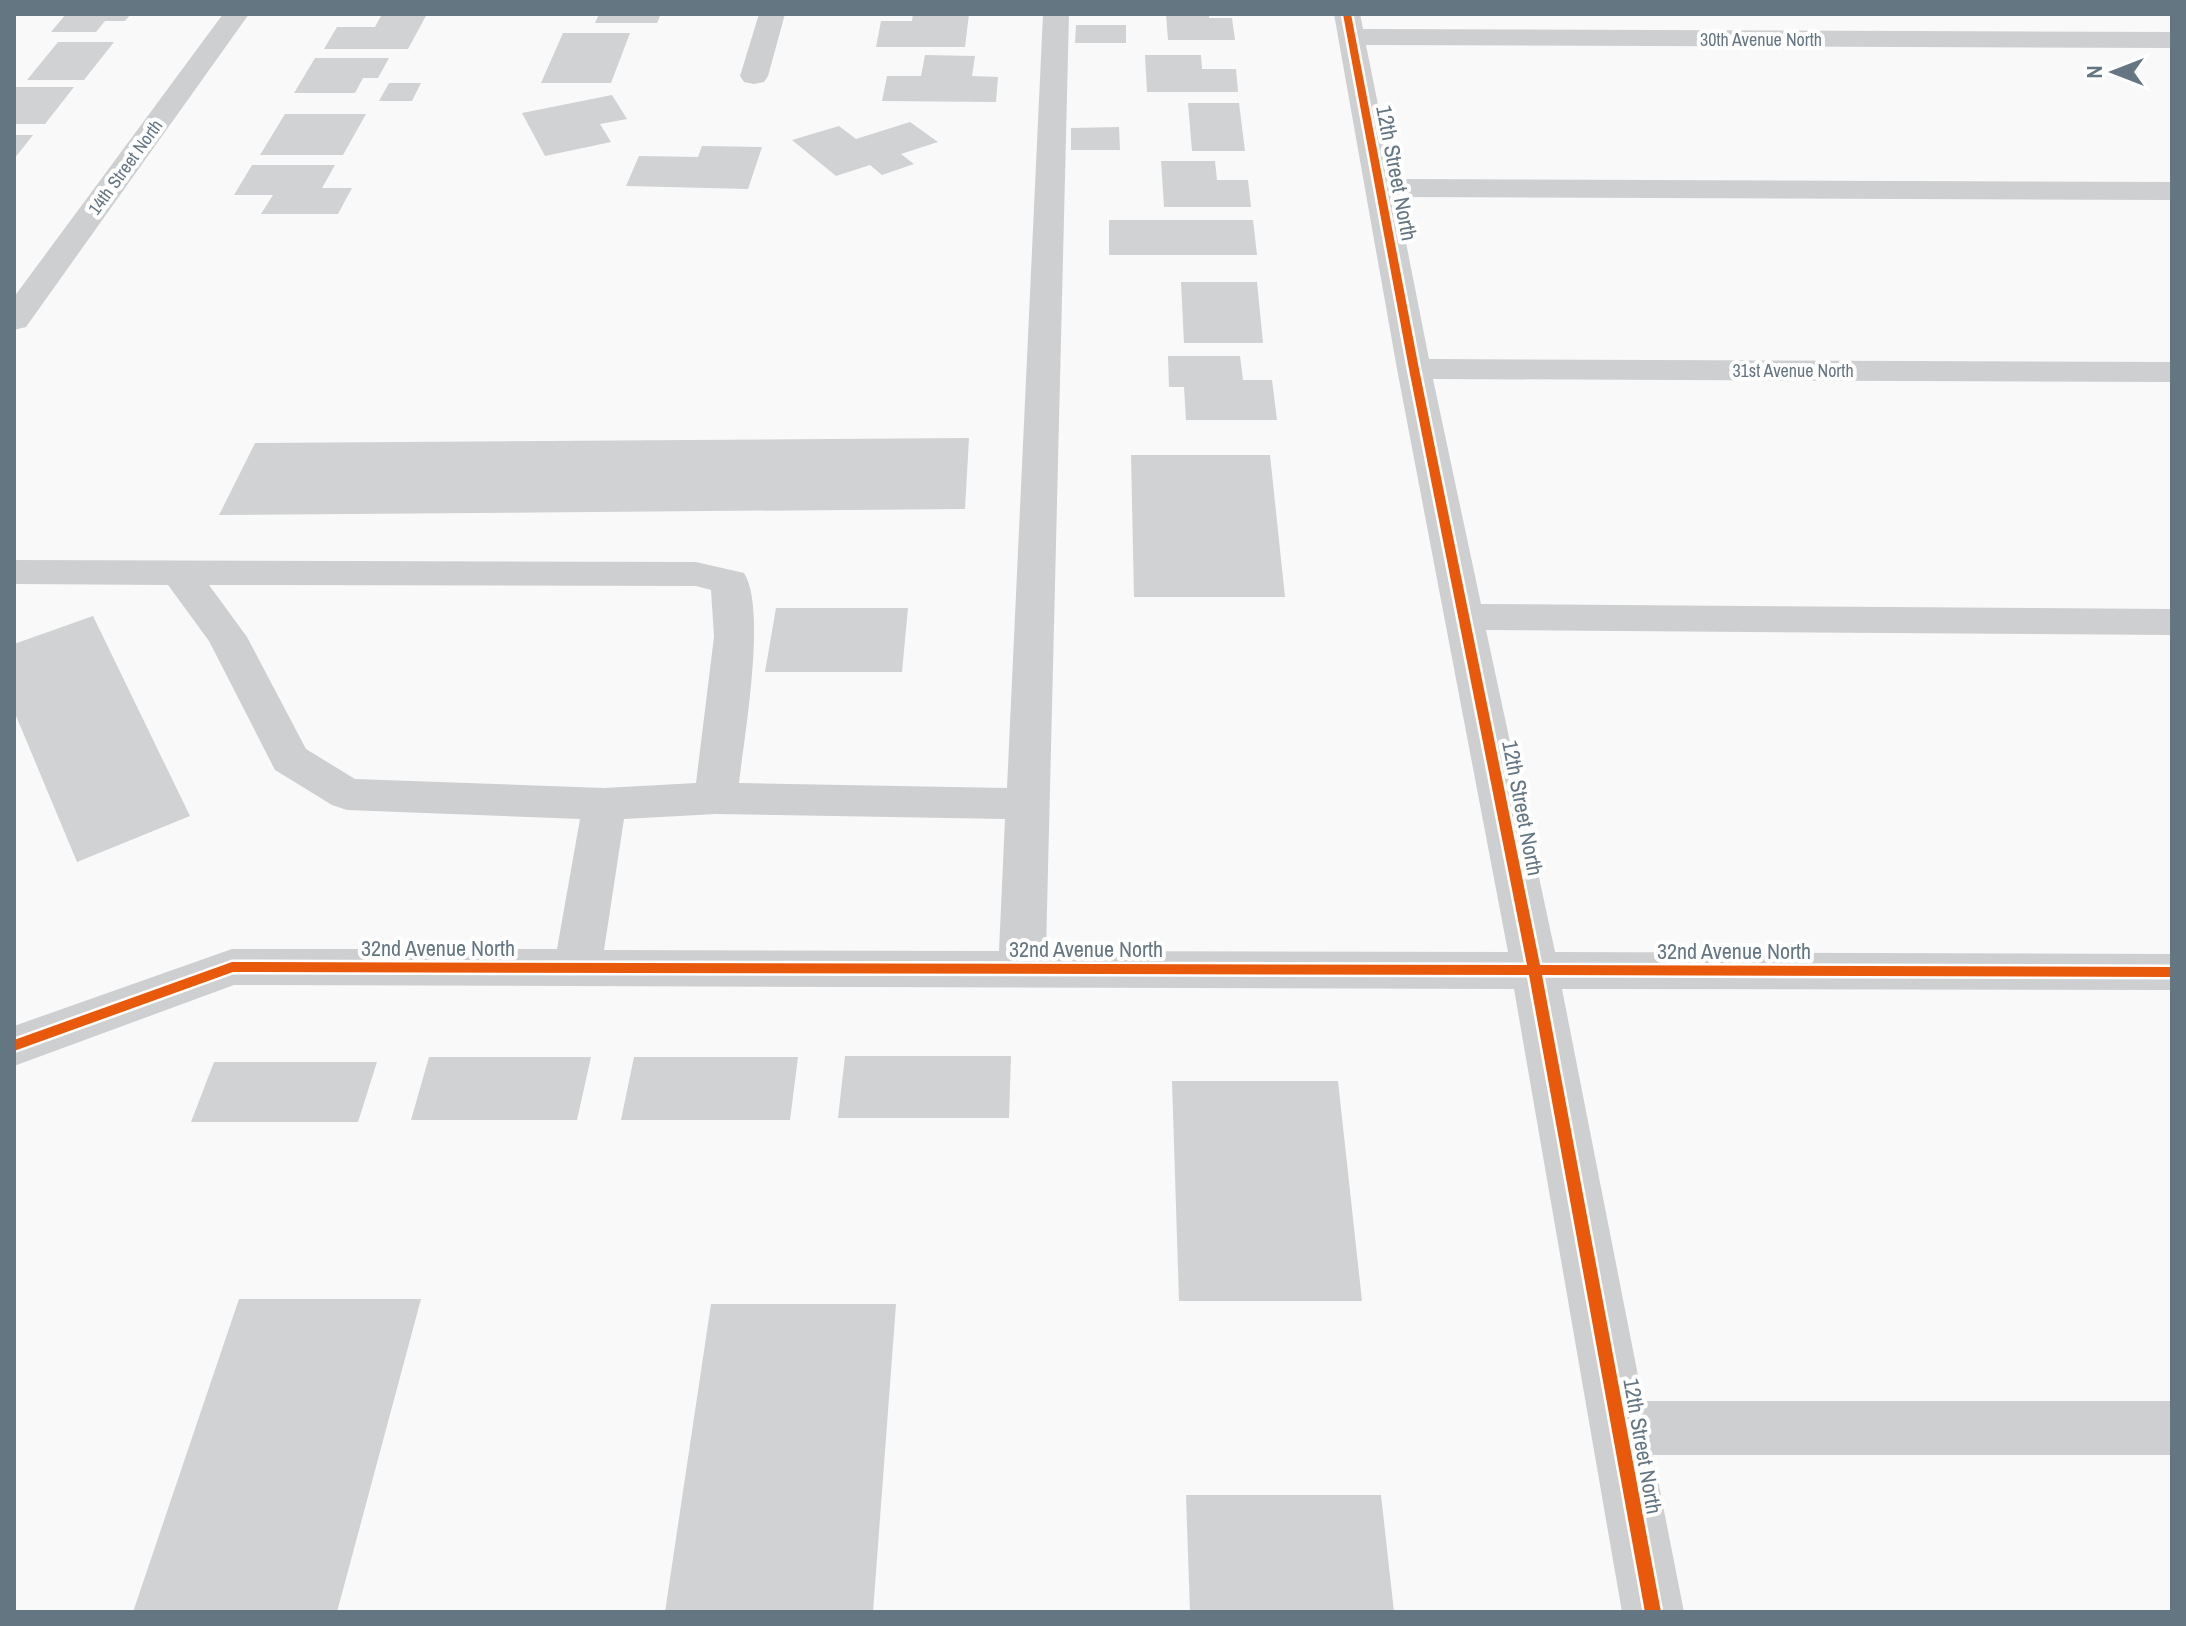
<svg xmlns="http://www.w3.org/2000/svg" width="2186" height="1626" font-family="'Archivo Narrow',sans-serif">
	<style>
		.building { fill: #d0d2d3 }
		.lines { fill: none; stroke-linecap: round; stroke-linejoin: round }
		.minor { fill: #cecfd0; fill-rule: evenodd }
		.cycleway-casing { stroke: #fff; stroke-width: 5 }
		.cycleway { fill: #e8590c; fill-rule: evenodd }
		.labels { text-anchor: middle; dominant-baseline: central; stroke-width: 8; stroke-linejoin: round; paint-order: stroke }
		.far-street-label { font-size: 18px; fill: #657683; stroke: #fff }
		.street-label { font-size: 22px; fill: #657683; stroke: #fff }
	</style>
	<rect width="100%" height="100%" fill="#f9f9f9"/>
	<!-- building -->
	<path class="building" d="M 66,14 L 131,14 L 125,21 L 105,21 L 96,32 L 51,32 Z
		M 382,14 L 427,14 L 408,49 L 324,49 L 337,27 L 375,27 Z
		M 599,14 L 661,14 L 657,23 L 595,23 Z
		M 913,14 L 969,14 L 965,47 L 876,47 L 881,21 L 912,21 Z
		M 1166,14 L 1209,14 L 1209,18 L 1232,18 L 1235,40 L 1168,40 Z
		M 1076,25 L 1126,25 L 1126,43 L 1075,43 Z
		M 563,33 L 630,33 L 611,83 L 541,83 Z
		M 58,42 L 114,42 L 84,80 L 27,80 Z
		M 925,55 L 975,56 L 972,76 L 998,77 L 996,102 L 882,101 L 887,76 L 921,76 Z
		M 1145,55 L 1201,55 L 1202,69 L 1236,69 L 1238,92 L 1147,92 Z
		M 315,58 L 389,58 L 378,78 L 363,78 L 355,93 L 294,93 Z
		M 389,83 L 421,83 L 412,101 L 379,101 Z
		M 14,87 L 74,87 L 45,124 L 14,124 Z
		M 612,95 L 627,119 L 600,124 L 611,142 L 545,156 L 522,113 Z
		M 1188,103 L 1239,103 L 1245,151 L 1192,151 Z
		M 285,114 L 366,114 L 343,155 L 260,155 Z
		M 910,122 L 938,142 L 901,154 L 914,164 L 882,175 L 870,165 L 836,176 L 792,140 L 839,126 L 856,139 Z
		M 1119,127 L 1120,150 L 1071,150 L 1071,128 Z
		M 14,135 L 33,135 L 14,159 Z
		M 702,146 L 762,147 L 748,189 L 626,186 L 639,156 L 698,157 Z
		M 1161,161 L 1215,161 L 1217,180 L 1248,180 L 1251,207 L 1164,207 Z
		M 252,165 L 335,165 L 322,188 L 352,188 L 338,214 L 261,214 L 273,195 L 234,195 Z
		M 1109,220 L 1253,220 L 1257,255 L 1109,255 Z
		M 1181,282 L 1257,282 L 1263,343 L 1184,343 Z
		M 1168,356 L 1240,356 L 1243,380 L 1272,380 L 1277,420 L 1186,420 L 1184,387 L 1169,387 Z
		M 969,438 L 965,509 L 219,515 L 255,443 Z
		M 1131,455 L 1270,455 L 1285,597 L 1134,597 Z
		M 776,608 L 908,608 L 902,672 L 765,672 Z
		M 93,616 L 190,816 L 77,862 L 14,711 L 14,644 Z
		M 845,1056 L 1011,1056 L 1009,1118 L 838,1118 Z
		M 429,1057 L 591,1057 L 577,1120 L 411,1120 Z
		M 634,1057 L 798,1057 L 790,1120 L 621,1120 Z
		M 214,1062 L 377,1062 L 358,1122 L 191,1122 Z
		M 1172,1081 L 1338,1081 L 1362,1301 L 1179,1301 Z
		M 239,1299 L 421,1299 L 337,1612 L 133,1612 Z
		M 711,1304 L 896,1304 L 873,1612 L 665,1612 Z
		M 1186,1495 L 1381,1495 L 1394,1612 L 1190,1612 Z"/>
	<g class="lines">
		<!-- minor -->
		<path class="minor" d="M 223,14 L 249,14 L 26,327 L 14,330 L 14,297 Z
			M 759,14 L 785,14 L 768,76 L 764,82 L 754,84 L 744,82 L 740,76 Z
			M 1043,14 L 1069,14 L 1046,951 L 1508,952 L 1397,369 L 1334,14 L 1360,14 L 1363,29 L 2172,32 L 2172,48 L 1366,45 L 1393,179 L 2172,182 L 2172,200 L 1397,197 L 1429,359 L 2172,362 L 2172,382 L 1433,379 L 1481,604 L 2172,609 L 2172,635 L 1486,630 L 1555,952 L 2172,954 L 2172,990 L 1562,989 L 1643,1401 L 2172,1401 L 2172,1455 L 1653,1455 L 1684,1612 L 1622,1612 L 1514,989 L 234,985 L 14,1066 L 14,1026 L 232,949 L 557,949 L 580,819 L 347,810 L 332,805 L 275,770 L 209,641 L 168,585 L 14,584 L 14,560 L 696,562 L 744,573 C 767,608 744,738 739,783 L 1007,788 ZM 209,585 L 696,586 L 711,590 L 714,637 L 696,783 L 604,788 L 355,779 L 306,749 L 247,637 ZM 716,814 L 1005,819 L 999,951 L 604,950 L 624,819 Z"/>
		<defs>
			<path id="cycleway" d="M 1343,14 L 1351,14 L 1419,369 L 1540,965 L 2172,967 L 2172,977 L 1542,975 L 1661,1612 L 1645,1612 L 1529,975 L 233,972 L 14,1051 L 14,1040 L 232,962 L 1527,965 L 1409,369 Z"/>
		</defs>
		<!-- cycleway casing -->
		<use href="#cycleway" class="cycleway-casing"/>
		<!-- cycleway -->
		<use href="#cycleway" class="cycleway"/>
	</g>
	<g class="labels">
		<!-- far-street labels -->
		<g class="far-street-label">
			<text x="1761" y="39">30th Avenue North</text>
			<text transform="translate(125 167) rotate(-54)">14th Street North</text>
			<text x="1793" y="370">31st Avenue North</text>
		</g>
		<!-- street labels -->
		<g class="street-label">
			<text transform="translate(1397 173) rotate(79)">12th Street North</text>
			<text transform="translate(1523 808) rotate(79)">12th Street North</text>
			<text x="438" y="948">32nd Avenue North</text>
			<text x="1086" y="949">32nd Avenue North</text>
			<text x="1734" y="951">32nd Avenue North</text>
			<text transform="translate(1643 1446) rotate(80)">12th Street North</text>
		</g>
	</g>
	<!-- border -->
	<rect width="2186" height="1626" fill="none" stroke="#657683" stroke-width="32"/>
	<!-- north arrow -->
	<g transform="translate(2114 72) rotate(270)" stroke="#ffffff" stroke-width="6" paint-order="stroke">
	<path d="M0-6L14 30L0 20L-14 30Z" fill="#657683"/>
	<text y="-12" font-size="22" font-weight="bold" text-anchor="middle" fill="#657683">N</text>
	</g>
</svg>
